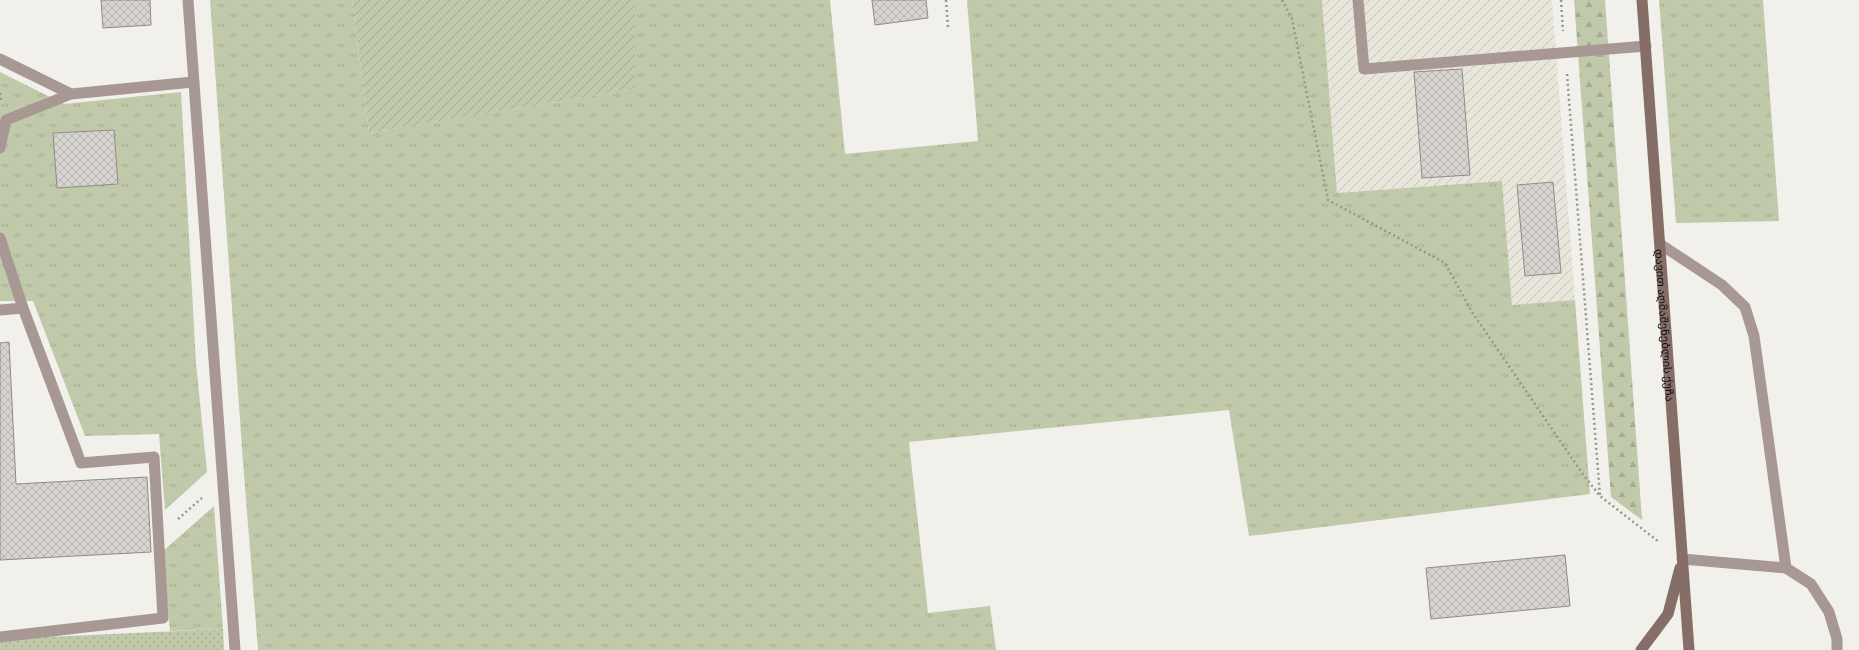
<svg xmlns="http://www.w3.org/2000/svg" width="1859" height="650" font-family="Literata,'Noto Sans Georgian',serif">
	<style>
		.industrial { fill: url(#industrial-furrows) }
		.grass { fill: url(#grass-tufts) }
		.forest { fill: url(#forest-firs) }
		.park { fill: url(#park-dots) }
		.garden { fill: url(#garden-furrows) }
		.building { fill: url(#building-cross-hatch); stroke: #8f8c88 }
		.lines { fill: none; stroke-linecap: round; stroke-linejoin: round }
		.path { stroke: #969591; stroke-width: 2.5; stroke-dasharray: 2 3; stroke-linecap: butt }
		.service { stroke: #a89893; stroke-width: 11 }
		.minor { stroke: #a89893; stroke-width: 11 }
		.secondary { stroke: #856e67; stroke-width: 11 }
		.labels { text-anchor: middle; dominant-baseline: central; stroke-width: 3.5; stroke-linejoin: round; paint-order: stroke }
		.street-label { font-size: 11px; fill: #0e0d0c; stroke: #fefdf9 }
	</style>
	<defs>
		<pattern id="industrial-furrows" width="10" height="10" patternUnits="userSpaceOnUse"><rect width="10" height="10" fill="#e8e6da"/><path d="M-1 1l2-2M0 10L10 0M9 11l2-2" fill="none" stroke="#c6c4ba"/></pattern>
		<pattern id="grass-tufts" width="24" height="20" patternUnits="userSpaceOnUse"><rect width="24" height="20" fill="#c1c9ab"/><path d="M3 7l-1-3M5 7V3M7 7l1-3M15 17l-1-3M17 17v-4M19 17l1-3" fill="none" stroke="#a5ab92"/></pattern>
		<pattern id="forest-firs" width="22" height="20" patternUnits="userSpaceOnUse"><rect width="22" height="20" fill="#c1c9ab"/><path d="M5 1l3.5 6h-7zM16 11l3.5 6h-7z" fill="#a5ab92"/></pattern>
		<pattern id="park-dots" width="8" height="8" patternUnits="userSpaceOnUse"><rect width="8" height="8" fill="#c1c9ab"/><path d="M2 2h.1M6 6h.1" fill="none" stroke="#a5ab92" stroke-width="1.8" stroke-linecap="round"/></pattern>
		<pattern id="garden-furrows" width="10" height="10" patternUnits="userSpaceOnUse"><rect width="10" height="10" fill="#c1c9ab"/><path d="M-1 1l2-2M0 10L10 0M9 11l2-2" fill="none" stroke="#a5ab92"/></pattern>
		<pattern id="building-cross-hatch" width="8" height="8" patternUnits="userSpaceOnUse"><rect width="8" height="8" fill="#d7d3cf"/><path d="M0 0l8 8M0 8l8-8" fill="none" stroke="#b7b4b1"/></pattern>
	</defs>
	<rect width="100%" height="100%" fill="#f1f0eb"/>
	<!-- industrial -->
	<path class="industrial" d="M 1322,0 L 1552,0 L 1575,300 L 1512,305 L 1502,181 L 1337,193 Z"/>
	<!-- grass -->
	<path class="grass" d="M 210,0 L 352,0 L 369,133 L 634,89 L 635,0 L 830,0 L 845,154 L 978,141 L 967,0 L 1322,0 L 1337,193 L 1502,181 L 1512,305 L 1575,300 L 1590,494 L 1249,536 L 1229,410 L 909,442 L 928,613 L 990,606 L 996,650 L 258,650 L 243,462 Z
		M 1659,0 L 1763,0 L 1779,221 L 1676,223 Z
		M 0,72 L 64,104 L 181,92 L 196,363 L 207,472 L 165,510 L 159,434 L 85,436 L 33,301 L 0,301 Z
		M 214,506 L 223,629 L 170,631 L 162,552 Z"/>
	<!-- forest -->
	<path class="forest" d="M 1574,0 L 1605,0 L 1642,520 L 1611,497 Z"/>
	<!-- park -->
	<path class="park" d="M 223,629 L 224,650 L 0,650 L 0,639 Z"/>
	<!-- garden -->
	<path class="garden" d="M 352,0 L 635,0 L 635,89 L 369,133 Z"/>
	<!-- building -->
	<path class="building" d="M 101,0 L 150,0 L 151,25 L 103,28 Z
		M 872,0 L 926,0 L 928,18 L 875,25 Z
		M 1462,69 L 1470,175 L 1422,178 L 1414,72 Z
		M 114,130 L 118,184 L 57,188 L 53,133 Z
		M 1553,182 L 1561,273 L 1525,276 L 1517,185 Z
		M 9,342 L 16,484 L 147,477 L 151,552 L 0,560 L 0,343 Z
		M 1565,555 L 1570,606 L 1431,619 L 1426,568 Z"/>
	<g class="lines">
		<!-- path -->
		<path class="path" d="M 946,0 L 948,28
			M 1282,0 L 1292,19 L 1328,200 L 1445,263 L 1472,312 L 1582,473 L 1600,496 L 1659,542
			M 1561,0 L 1563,31
			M 1567,74 L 1600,496
			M 0,93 L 1,100
			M 178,519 L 203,497"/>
		<!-- service -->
		<path class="service" d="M 1358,0 L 1364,69 L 1646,46
			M 0,59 L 71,94 L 193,82
			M 0,148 L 6,120 L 71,94
			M 0,238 L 23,308 L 81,463 L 154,457 L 163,618 L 0,637
			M 1660,244 L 1722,285 L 1745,307 L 1754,336 L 1786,568
			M 0,310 L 23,308
			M 1682,559 L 1786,568 L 1811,584 L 1829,612 L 1837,639 L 1837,650"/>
		<!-- minor -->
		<path class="minor" d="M 188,0 L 235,650"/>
		<!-- secondary -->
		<g class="secondary">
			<path id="s1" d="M 1642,0 L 1689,650"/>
			<path d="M 1641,650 L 1668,614 L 1680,568"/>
		</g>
	</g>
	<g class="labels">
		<!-- street labels -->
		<g class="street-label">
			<text stroke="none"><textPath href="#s1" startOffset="326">დავით აღმაშენებლის ქუჩა</textPath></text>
		</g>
	</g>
</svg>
